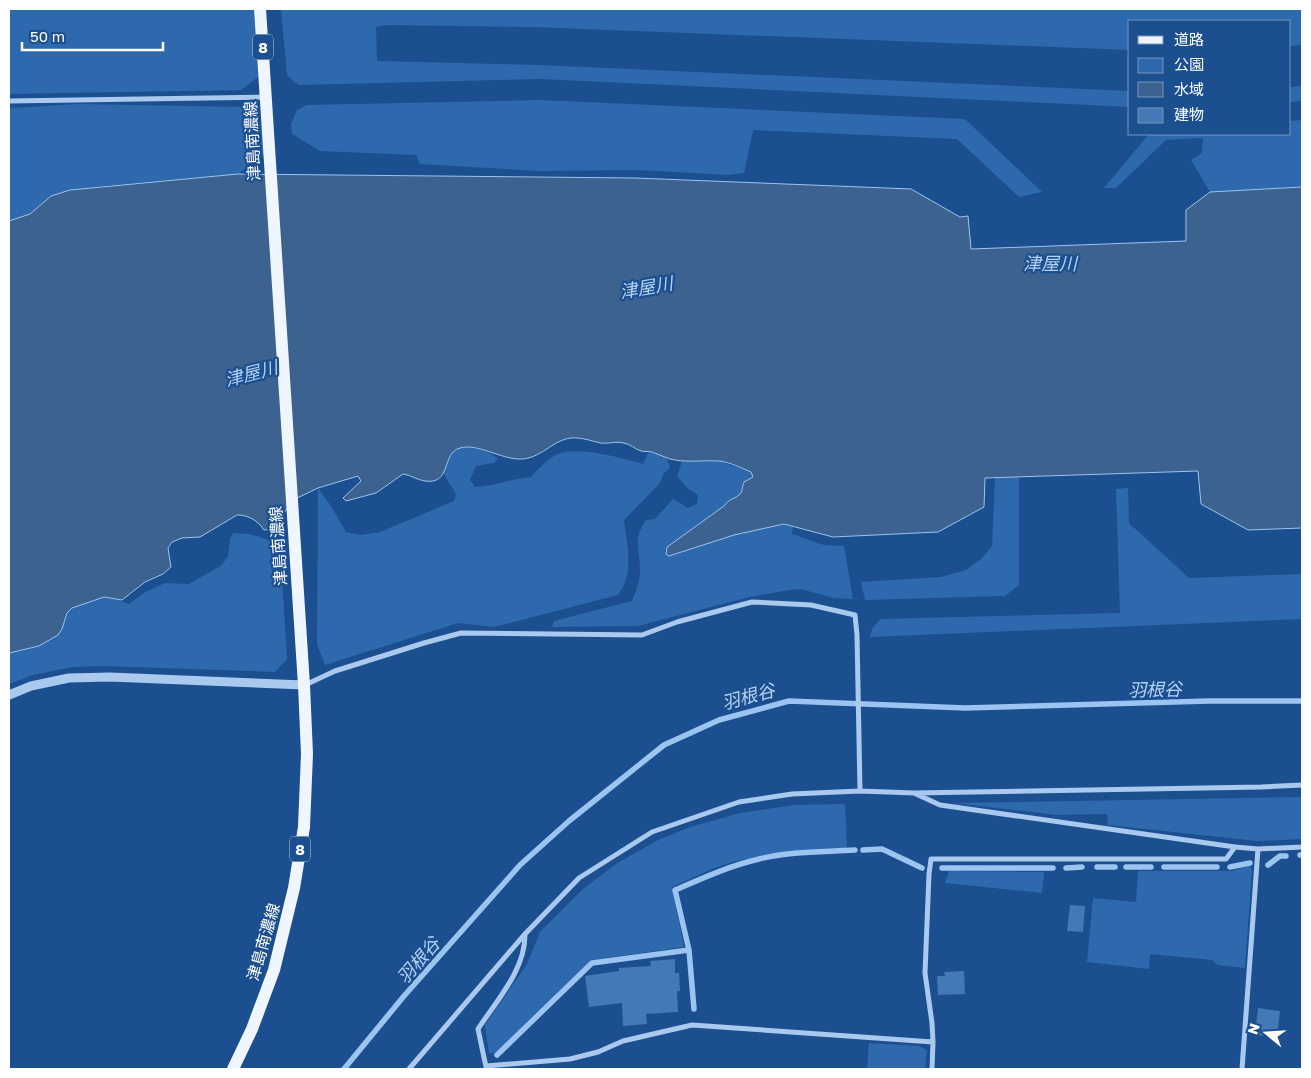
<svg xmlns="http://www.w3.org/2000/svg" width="1311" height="1078" font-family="'Golos Text','Noto Sans JP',sans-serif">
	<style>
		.green { fill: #2e69ad }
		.water { fill: #3c6290; stroke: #9cc4f0 }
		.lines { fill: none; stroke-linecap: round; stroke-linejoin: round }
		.stream { stroke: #9cc4f0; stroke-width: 5.5 }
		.building { fill: #4478b7 }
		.minor { stroke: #a9c9ee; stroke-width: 5 }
		.tertiary { stroke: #a9c9ee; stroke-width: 9 }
		.primary { stroke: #f0f6ff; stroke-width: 12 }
		.labels { text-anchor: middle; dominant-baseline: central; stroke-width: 4.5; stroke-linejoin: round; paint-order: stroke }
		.shield { fill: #1b4f8f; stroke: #bbcadd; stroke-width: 1 }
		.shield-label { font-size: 15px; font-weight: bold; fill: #fff }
		.street-label { font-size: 16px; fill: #fff; stroke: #1b4f8f }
		.water-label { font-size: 18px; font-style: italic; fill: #b5d3f5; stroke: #1b4f8f }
	</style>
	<rect width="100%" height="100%" fill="#1b4f8f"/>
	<!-- green -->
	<path class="green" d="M 9,9 L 254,9 L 258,77 L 241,90 L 9,94 Z
		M 281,9 L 1302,9 L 1302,45 L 1290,46 L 1290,21 L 1130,21 L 1130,50 L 532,27 L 388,25 L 376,27 L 377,61 L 539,65 L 1130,91 L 1130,107 L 541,79 L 298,85 L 287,75 Z
		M 1302,86 L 1302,101 L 1290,102 L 1290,87 Z
		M 540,100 L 965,119 L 1042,192 L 1019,197 L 957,139 L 753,130 L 744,173 L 729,175 L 636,170 L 540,171 L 420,164 L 416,155 L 320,151 L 292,134 L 291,124 L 297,110 L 307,105 Z
		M 79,104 L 247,107 C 265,122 263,134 264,155 L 238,174 L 103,186 L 51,196 L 30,214 L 9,221 L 9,108 Z
		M 1302,120 L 1302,187 L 1210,192 L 1191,160 L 1202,153 L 1203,138 L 1166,140 L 1116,188 L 1104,188 L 1149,134 L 1290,134 L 1290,121 Z
		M 461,447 C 473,448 490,450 498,459 L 494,463 L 476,466 L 470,480 L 475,487 C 494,486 511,479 531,477 C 538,469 547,459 558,454 C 578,446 622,458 643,464 L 649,451 L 667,458 L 670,468 L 664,473 L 660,483 L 624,520 C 627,546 635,572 618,595 L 494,627 L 458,623 L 325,665 L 317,644 L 318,488 L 331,506 L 346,532 L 360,535 L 380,532 L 454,501 L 456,494 L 443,473 C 448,462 449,452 461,447 Z
		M 682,461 L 719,461 L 751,472 L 753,477 L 744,482 C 742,486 743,492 739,495 C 733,500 730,498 725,506 L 665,550 L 666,554 L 669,556 C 696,547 767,519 793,526 L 792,534 L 824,545 L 844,546 L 853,599 L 833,598 L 801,589 L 790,590 L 749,597 L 638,626 L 552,627 L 554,621 L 632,601 C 636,591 640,581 640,570 C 640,548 632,540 646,520 L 655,519 L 673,499 L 688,508 L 697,504 L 698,495 L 687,488 L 677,476 Z
		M 1019,477 L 1019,585 L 1005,596 L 865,600 L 861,582 L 941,577 L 966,570 L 981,559 L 992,546 L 995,478 Z
		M 1128,488 L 1129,523 L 1189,578 L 1302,574 L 1302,619 L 870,637 L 872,629 L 880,619 L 1120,613 L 1116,489 Z
		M 233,533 L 250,534 L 280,544 L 287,659 L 275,672 L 104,666 L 73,667 L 33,675 L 9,684 L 9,653 L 39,646 L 62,629 L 67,613 L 72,608 L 104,597 L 114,598 L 129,604 L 145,592 L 165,583 L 189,584 L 222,565 L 228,556 L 230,540 Z
		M 1302,797 L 1302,839 L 1257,841 L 1108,825 L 1107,814 L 1057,815 L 953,803 Z
		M 845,804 L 847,849 C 803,851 759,852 717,867 C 702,873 687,881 672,887 L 684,947 L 591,960 L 495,1053 L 489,1053 L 485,1025 L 527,964 L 540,932 L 583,889 L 616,864 L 658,840 L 690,827 L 740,813 L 795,805 Z
		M 1249,866 L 1252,869 L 1245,968 L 1217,965 L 1213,960 L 1150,954 L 1149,969 L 1087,962 L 1093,898 L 1136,902 L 1138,871 L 1232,871 Z
		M 949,871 L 1044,872 L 1042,893 L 945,883 Z
		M 869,1043 L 919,1046 L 927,1050 L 925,1069 L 867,1069 Z"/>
	<!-- water -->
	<path class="water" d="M 238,174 L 635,178 L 911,189 L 960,217 L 968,216 L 971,249 L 1186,241 L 1186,210 L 1210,192 L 1302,187 L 1302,528 L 1248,530 L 1201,504 L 1198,471 L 985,478 L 984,507 L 938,532 L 833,537 L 784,524 L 734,535 L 669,556 L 666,554 L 667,547 L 724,506 C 730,498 733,500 739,495 C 743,492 742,486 744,482 L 753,477 L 751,472 C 741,468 730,462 719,461 C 702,460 686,463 670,459 C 664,457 658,454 652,452 C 648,451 644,452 641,451 C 635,449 630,444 624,443 C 616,441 608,444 601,443 C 591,441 581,437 571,438 C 552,440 540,460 519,459 C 501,459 477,443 460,448 C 441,453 452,485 425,481 C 417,480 411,475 403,474 L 376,493 L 346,501 L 343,498 L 361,481 L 358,476 L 318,488 L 293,500 L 273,529 L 264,530 C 258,521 249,515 237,515 L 200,537 L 182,538 L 172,542 L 168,548 L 171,567 L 163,574 L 145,582 L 122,600 L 104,597 L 72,608 L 67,613 L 62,629 L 58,635 L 39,646 L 9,653 L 9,221 L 30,214 L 51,196 L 70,190 Z"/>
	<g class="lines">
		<!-- stream -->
		<path class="stream" d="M 863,850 L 882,849 L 922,868
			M 1300,855 L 1302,855
			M 1268,865 L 1280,856 L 1286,856
			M 1097,867 L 1115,867
			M 1126,867 L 1151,867
			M 1164,867 L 1217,867
			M 1230,867 L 1250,863
			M 942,868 L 1053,868
			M 1066,868 L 1082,867
			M 689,950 L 694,1009
			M 497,1055 L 592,963 L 689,950 L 675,890 C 703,878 729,866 759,859 C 790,851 823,852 855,850
			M 344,1069 L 404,996 L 520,865 L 569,821 L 664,745 L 719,720 L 789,701 L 965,708 L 1209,701 L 1302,701"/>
	</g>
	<!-- building -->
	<path class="building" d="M 1070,905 L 1085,906 L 1083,932 L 1067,931 Z
		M 675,959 L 675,973 L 679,973 L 680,991 L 677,991 L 678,1012 L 646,1014 L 647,1024 L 623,1026 L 622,1003 L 589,1007 L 585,976 L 619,971 L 619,968 L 651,966 L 650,961 Z
		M 964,971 L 965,994 L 938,995 L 937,976 L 945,976 L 944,972 Z
		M 1258,1008 L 1280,1011 L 1277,1037 L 1255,1035 Z"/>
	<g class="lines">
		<!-- minor -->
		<path class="minor" d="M 9,101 L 265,97
			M 305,685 L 335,671 L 424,643 L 461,633 L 642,635 L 677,622 L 752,602 L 811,605 L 855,615 L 857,635 L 860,791
			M 916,794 L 940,805 L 1235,847 L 1258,849 L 1302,847
			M 486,1066 L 570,1059 L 598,1052 L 623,1041 L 692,1025 L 933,1042
			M 486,1067 L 478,1029 C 497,1000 525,970 525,935
			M 409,1069 L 525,934 L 579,878 L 652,832 L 739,802 L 792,794 L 860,791 L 914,793 L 1261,787 L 1302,785
			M 932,1069 L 933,1042 L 932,1023 L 925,973 L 929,874 L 931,859 L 1226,859 L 1235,847
			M 1242,1069 L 1258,849"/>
		<!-- tertiary -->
		<path class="tertiary" d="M 9,695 L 31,686 L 69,678 L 110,677 L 304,685"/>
		<!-- primary -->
		<path class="primary" d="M 233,1069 L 252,1029 L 274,970 L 294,888 L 304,827 L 307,754 L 304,685 L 260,9"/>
	</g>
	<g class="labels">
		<!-- shield labels -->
		<g class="shield">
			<rect x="253" y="34.5" width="20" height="25" rx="4"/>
			<rect x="290" y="836.5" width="20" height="25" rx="4"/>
		</g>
		<g class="shield-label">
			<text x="263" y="47">8</text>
			<text x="300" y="849">8</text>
		</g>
		<!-- street labels -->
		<g class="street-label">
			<text transform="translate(252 141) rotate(-93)">津島南濃線</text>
			<text transform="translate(278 546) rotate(-94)">津島南濃線</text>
			<text transform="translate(263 942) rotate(-74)">津島南濃線</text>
		</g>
		<!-- water labels -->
		<g class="water-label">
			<text x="1050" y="263">津屋川</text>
			<text transform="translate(646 287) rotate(-10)">津屋川</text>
			<text transform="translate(251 373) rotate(-15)">津屋川</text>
			<text transform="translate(1155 689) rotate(-1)">羽根谷</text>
			<text transform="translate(748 696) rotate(-15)">羽根谷</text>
			<text transform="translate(418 960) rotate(-49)">羽根谷</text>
		</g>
	</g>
	<!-- border -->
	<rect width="1311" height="1078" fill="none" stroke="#ffffff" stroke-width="20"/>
	<!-- legend -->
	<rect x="1128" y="20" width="162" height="115" fill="#1b4f8f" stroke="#7695bc"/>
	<rect x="1138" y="36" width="25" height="8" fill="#f0f6ff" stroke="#7695bc"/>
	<text x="1174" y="45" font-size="15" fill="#ffffff">道路</text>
	<rect x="1138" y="58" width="25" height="15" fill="#2e69ad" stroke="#7695bc"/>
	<text x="1174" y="70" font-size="15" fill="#ffffff">公園</text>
	<rect x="1138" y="82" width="25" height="15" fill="#3c6290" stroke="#7695bc"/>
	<text x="1174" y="95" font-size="15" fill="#ffffff">水域</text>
	<rect x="1138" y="108" width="25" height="15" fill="#4478b7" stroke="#7695bc"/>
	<text x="1174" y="120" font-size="15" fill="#ffffff">建物</text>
	<!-- north arrow -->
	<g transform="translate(1266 1033) rotate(288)" stroke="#1b4f8f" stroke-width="4" paint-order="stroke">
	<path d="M0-4L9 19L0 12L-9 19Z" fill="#ffffff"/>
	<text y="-8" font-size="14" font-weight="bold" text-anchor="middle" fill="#ffffff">N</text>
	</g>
	<!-- scale -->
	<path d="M22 42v8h141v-8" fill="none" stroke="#ffffff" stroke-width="2.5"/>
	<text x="30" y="42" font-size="15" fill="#ffffff" stroke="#1b4f8f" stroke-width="4" paint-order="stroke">50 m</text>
</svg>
